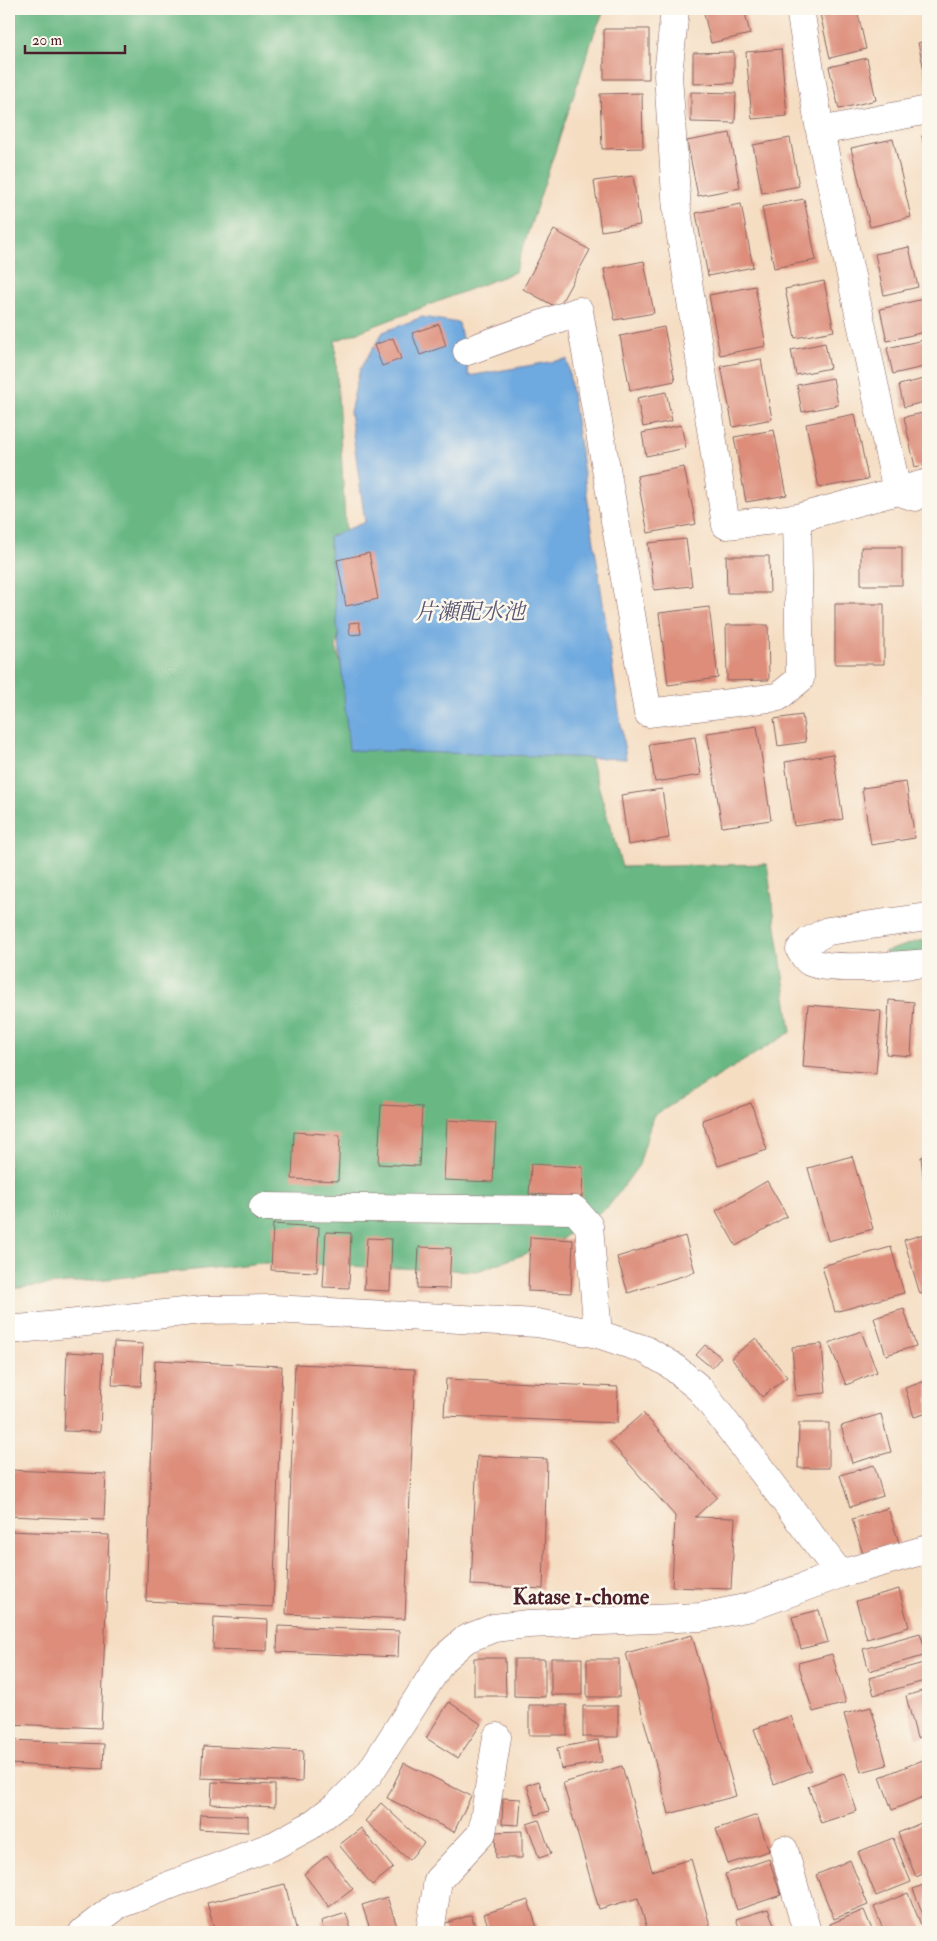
<svg xmlns="http://www.w3.org/2000/svg" width="937" height="1941" font-family="'IM FELL Double Pica','Noto Serif JP',serif">
<style>
.forest{fill:#69b884;stroke:#5a6c58}
.water{fill:#6ea9df;stroke:#5c6485}
.building{fill:#dd8d7a}
.lines{fill:none;stroke-linecap:round;stroke-linejoin:round}
.minor-casing{stroke:#866260;stroke-width:29}
.minor{stroke:#fff;stroke-width:28}
.labels{text-anchor:middle;dominant-baseline:central;stroke-width:5;stroke-linejoin:round;paint-order:stroke}
.water-label{font-size:22px;font-style:italic;fill:#585673;stroke:#fbf7ec}
.neighbourhood-label{font-size:22px;font-weight:bold;fill:#4a1f2b;stroke:#fbf7ec}
</style>
<rect width="100%" height="100%" fill="#fbf7ec"/>
<filter id="ink" filterUnits="userSpaceOnUse"><feTurbulence type="fractalNoise" baseFrequency=".02" numOctaves="2"/><feDisplacementMap in="SourceGraphic" scale="10" xChannelSelector="R" yChannelSelector="G"/><feConvolveMatrix kernelMatrix="1 2 1 2 8 2 1 2 1" color-interpolation-filters="sRGB"/></filter>
<filter id="wash" filterUnits="userSpaceOnUse"><feTurbulence type="fractalNoise" baseFrequency=".0096" numOctaves="4" result="noise"/><feDisplacementMap in="SourceGraphic" scale="20" xChannelSelector="R" yChannelSelector="G"/><feGaussianBlur stdDeviation="1.12" result="paint"/><feColorMatrix in="noise" values="0 0 0 0 0 0 0 0 0 0 0 0 0 0 0 0 0 1.4 0 .05"/><feComposite in="paint" operator="in"/></filter>
<g filter="url(#wash)">
<rect width="100%" height="100%" fill="#f5ddc2"/>
<path class="forest" d="M9,9H605L595,31L515,272L335,341L349,593L336,647L356,722L585,740L622,867L767,864L791,1032L653,1116L639,1165L609,1206L554,1244L477,1271L262,1263L9,1289Z
M928,938V958L899,962L884,952Z"/>
<path class="water" d="M422,317L459,323L469,376L567,359L626,759L349,750L329,537L365,522L350,412L360,369L383,332Z"/>
<g id="blocks">
<path class="building" d="M703,9H744L750,34L711,43Z
M819,9H857L866,49L830,58Z
M604,29H649V79H604Z
M928,40V83H927L918,43Z
M781,49L787,116L752,119L746,52Z
M734,52V83L693,84V53Z
M867,58L876,100L839,109L829,67Z
M691,92L736,93L735,123L691,122Z
M642,93L643,148L602,149L600,94Z
M730,133L740,188L698,196L687,141Z
M928,135V159H927L922,136Z
M790,138L799,186L762,193L753,145Z
M893,139L911,217L870,227L851,148Z
M633,176L640,225L601,231L594,181Z
M804,199L816,260L774,268L762,207Z
M741,204L753,267L708,276L696,213Z
M554,230L590,250L558,308L523,289Z
M909,247L918,287L884,295L875,254Z
M644,261L654,313L615,320L604,269Z
M824,281L834,331L795,338L785,289Z
M755,286L766,346L720,355L709,295Z
M928,298V331L887,341L880,309Z
M439,324L446,346L420,355L412,333Z
M664,327L675,381L630,390L620,336Z
M393,338L401,359L382,366L374,345Z
M928,339V366L893,374L887,348Z
M825,343L830,368L796,375L791,350Z
M761,359L772,419L733,427L721,366Z
M833,378L838,405L802,412L797,385Z
M928,378V401L904,407L899,385Z
M666,392L672,421L643,427L637,398Z
M928,412V464L915,467L904,417Z
M855,414L868,479L819,488L806,424Z
M681,425L686,448L646,456L642,433Z
M774,430L787,495L746,502L734,437Z
M684,467L696,524L648,533L637,476Z
M686,539L692,586L654,590L648,543Z
M861,547H902V585H861Z
M369,553L378,599L346,606L337,560Z
M726,556H769L770,593H727Z
M835,604H884V664H835Z
M709,607L718,678L668,685L659,613Z
M359,622L361,634L350,635L349,623Z
M726,625H768L769,680L727,681Z
M802,715L806,742L778,746L774,719Z
M757,726L771,820L722,827L707,733Z
M695,737L701,775L655,782L649,744Z
M833,754L843,819L794,826L785,762Z
M906,782L915,838L871,845L862,788Z
M662,789L669,838L628,845L621,795Z
M889,1000L914,1002L911,1056L886,1054Z
M808,1005L881,1011L876,1073L803,1067Z
M751,1103L767,1150L718,1166L702,1120Z
M381,1105L422,1107L419,1166L378,1164Z
M447,1120L496,1123L493,1182L444,1180Z
M294,1132L340,1135L338,1181L292,1179Z
M852,1156L873,1229L828,1241L808,1168Z
M928,1156V1210L927,1211L921,1157Z
M531,1164L583,1167L582,1197L529,1194Z
M767,1181L787,1216L736,1246L716,1211Z
M273,1224L319,1227L317,1272L271,1270Z
M326,1232L351,1233L349,1288L323,1287Z
M928,1233V1292L920,1294L904,1240Z
M685,1236L695,1272L628,1293L617,1257Z
M530,1237L573,1240L571,1293L528,1291Z
M367,1238L392,1239L390,1291L364,1290Z
M419,1247L451,1248L449,1289L417,1288Z
M891,1247L904,1293L835,1312L822,1266Z
M904,1309L916,1346L886,1355L874,1318Z
M861,1331L877,1372L846,1385L829,1343Z
M756,1338L787,1377L762,1397L731,1358Z
M114,1342L143,1344L141,1386L112,1385Z
M822,1344L826,1393L796,1396L792,1347Z
M705,1345L721,1357L712,1368L696,1355Z
M67,1352L103,1354L100,1432L64,1431Z
M155,1360L282,1366L273,1607L146,1601Z
M295,1364L415,1369L405,1619L286,1614Z
M446,1379L618,1387L617,1423L444,1416Z
M928,1380V1413L914,1417L905,1388Z
M643,1413L717,1497L695,1517L735,1518L731,1589L672,1587L675,1516L610,1442Z
M881,1414L891,1452L852,1463L841,1426Z
M799,1423H829V1468H798Z
M477,1456L547,1459L543,1589L471,1585Z
M874,1465L883,1496L850,1507L840,1475Z
M9,1470L106,1474L104,1520L9,1516Z
M888,1508L899,1543L863,1554L852,1519Z
M9,1531L109,1535L101,1728L9,1724Z
M899,1589L909,1627L867,1639L856,1601Z
M819,1610L828,1642L801,1649L792,1617Z
M214,1617L268,1620L267,1651L213,1649Z
M278,1626L399,1631L398,1657L277,1652Z
M920,1633L927,1655L869,1671L863,1649Z
M692,1635L736,1796L669,1814L626,1653Z
M832,1654L846,1703L813,1712L798,1663Z
M474,1658H505L506,1696H474Z
M551,1658H582V1695H551Z
M514,1659H545V1697L514,1696Z
M587,1659H619V1697H587Z
M927,1662L928,1680L874,1695L869,1678Z
M928,1689V1735L917,1738L906,1696Z
M449,1702L481,1724L458,1758L426,1738Z
M529,1705H567V1735H529Z
M583,1706H618V1737H583Z
M871,1707L887,1765L861,1772L844,1714Z
M791,1716L811,1770L774,1784L754,1729Z
M9,1740L104,1744L103,1769L9,1764Z
M598,1740L602,1762L561,1769L557,1748Z
M203,1746L303,1751L302,1782L201,1778Z
M928,1758V1795L892,1810L880,1777Z
M404,1763L471,1796L454,1832L387,1798Z
M622,1766L652,1871L691,1859L712,1932H648L638,1898L599,1909L563,1783Z
M844,1773L857,1811L821,1823L808,1786Z
M539,1781L549,1811L536,1815L527,1785Z
M212,1782L275,1785V1807L211,1804Z
M503,1798L521,1799L519,1825L502,1824Z
M381,1803L424,1843L409,1860L365,1821Z
M200,1814L248,1816V1832L199,1829Z
M757,1815L769,1851L728,1864L716,1829Z
M539,1820L551,1854L539,1858L527,1824Z
M928,1820V1872L916,1877L898,1833Z
M361,1828L393,1868L372,1885L339,1845Z
M522,1831V1858H496L495,1832Z
M893,1838L911,1882L876,1896L858,1852Z
M327,1855L353,1889L329,1907L304,1874Z
M769,1859L781,1895L737,1910L725,1874Z
M850,1860L868,1905L834,1919L816,1875Z
M928,1883V1927L913,1889Z
M285,1884L297,1932H215L207,1903Z
M908,1893L924,1932H884L874,1907Z
M387,1897L399,1932H371L362,1905Z
M528,1900L537,1928L524,1932H490L484,1914Z
M768,1909L777,1932H741L736,1919Z
M864,1910L873,1932H833L830,1924Z
M346,1913L352,1932H324L321,1921Z
M471,1915L477,1932H446L443,1924Z"/>
</g>
</g>
<g filter="url(#ink)">
<use href="#blocks" fill-opacity="0" stroke="#866260" stroke-width="1"/>
<g class="lines">
<defs>
<path id="minor" d="M675,9L668,75L677,211L726,525L797,518L928,483
M800,9L820,131L897,491L915,497
M820,131L928,110
M467,351L579,311L648,713L778,697L800,679L797,518
M928,917L828,931L809,941L800,950C803,954 806,960 810,962C832,972 902,965 928,963
M263,1207L575,1210L589,1226L598,1334
M9,1330L203,1310L273,1309L537,1323L598,1334L646,1350L671,1365L700,1389L840,1574
M784,1850L807,1932
M83,1932L118,1905L275,1845L310,1826L340,1803L369,1774L443,1659L466,1639L494,1628L528,1624L701,1617L750,1607L840,1574L928,1549
M430,1932L438,1880L482,1833L497,1737"/>
</defs>
<use href="#minor" class="minor-casing"/>
<use href="#minor" class="minor"/>
</g>
</g>
<g class="labels">
<g class="water-label">
<text x="470" y="612">片瀬配水池</text>
</g>
<g class="neighbourhood-label">
<text x="581" y="1597">Katase 1-chome</text>
</g>
</g>
<rect width="937" height="1941" fill="none" stroke="#fbf7ec" stroke-width="30"/>
<path d="M25 45v8h100v-8" fill="none" stroke="#4a1f2b" stroke-width="2.5"/>
<text x="32" y="45" font-size="15" fill="#4a1f2b" stroke="#fbf7ec" stroke-width="4" paint-order="stroke">20 m</text>
</svg>
